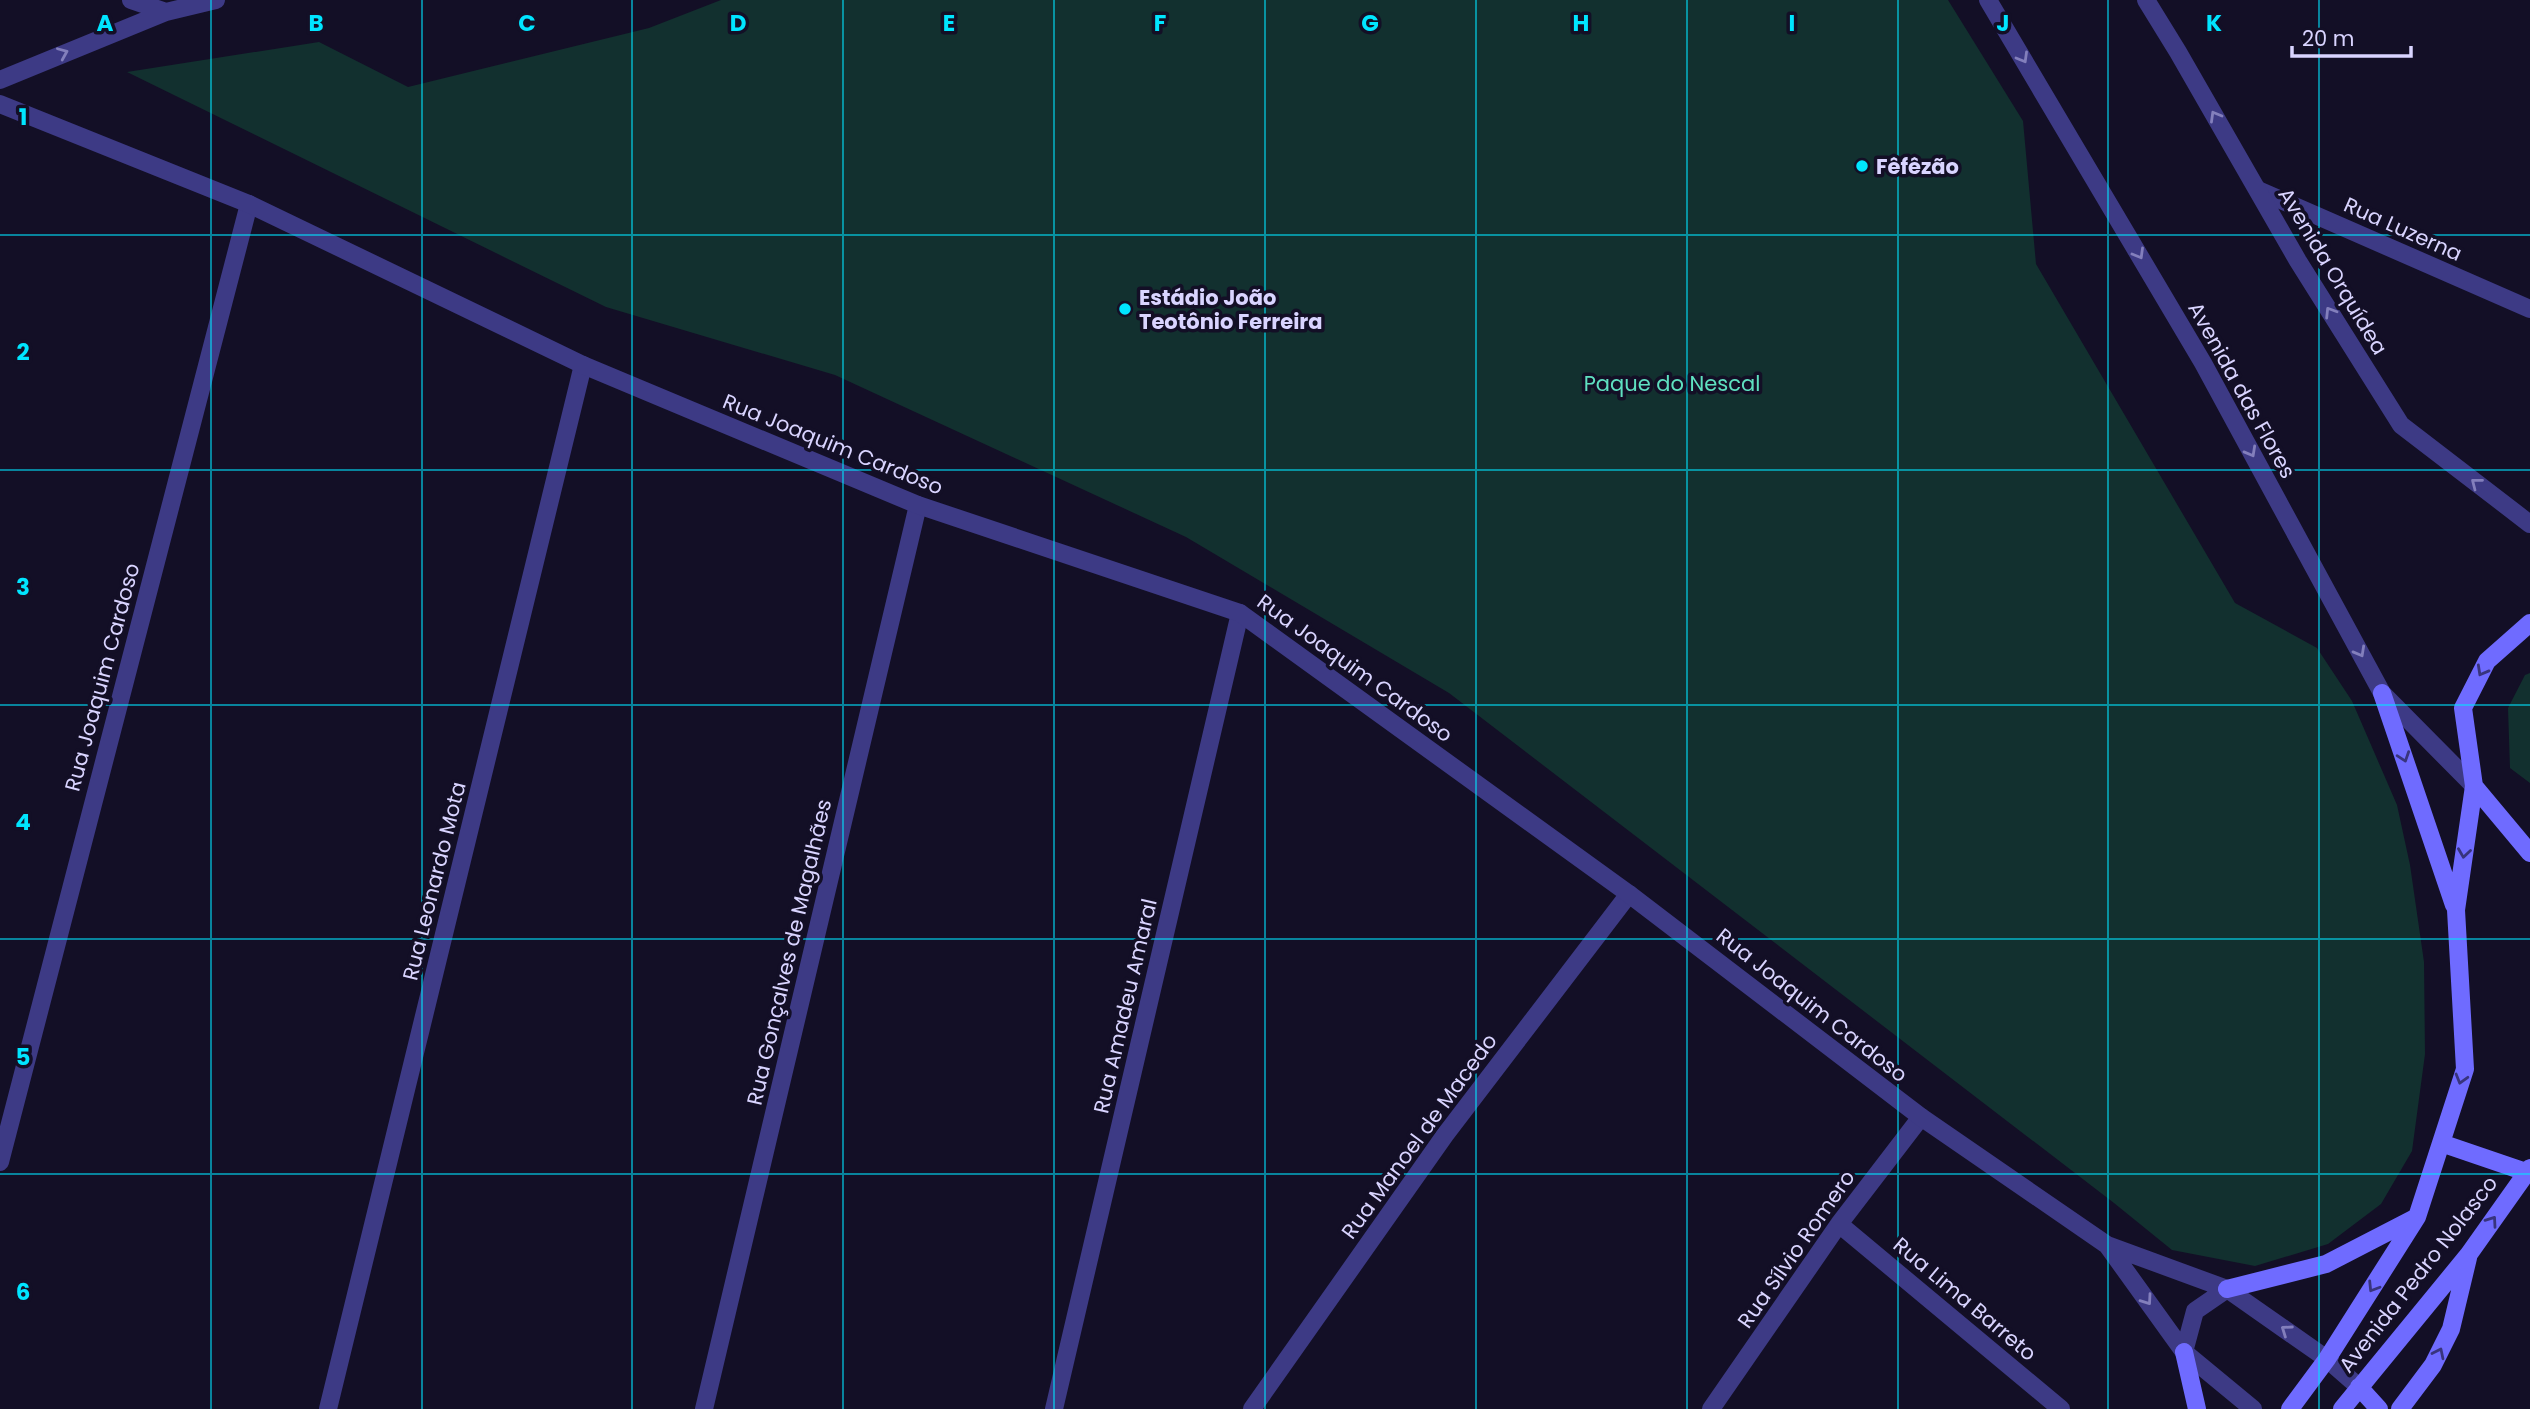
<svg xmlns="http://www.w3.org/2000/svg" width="2530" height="1409" font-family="Poppins,sans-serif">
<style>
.green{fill:#12302f}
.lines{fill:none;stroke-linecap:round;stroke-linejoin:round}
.minor{stroke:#3d3a85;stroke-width:18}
.tertiary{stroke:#3d3a85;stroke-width:18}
.secondary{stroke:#6f6bff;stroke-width:18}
.oneway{stroke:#837fbc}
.oneway2{stroke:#38347d}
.grid{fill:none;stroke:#00e5ff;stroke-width:2;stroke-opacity:0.55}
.poi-dot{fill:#00e5ff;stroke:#130f26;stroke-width:2.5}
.labels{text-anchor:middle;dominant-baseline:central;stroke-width:7;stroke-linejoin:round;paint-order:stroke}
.poi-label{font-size:21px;font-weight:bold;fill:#d9d4ff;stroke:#130f26;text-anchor:start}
.street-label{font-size:21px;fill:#d9d4ff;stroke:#130f26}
.park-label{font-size:21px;fill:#5fe0c0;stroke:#130f26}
.grid-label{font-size:23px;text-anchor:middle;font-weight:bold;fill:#00e5ff;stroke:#130f26;stroke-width:7;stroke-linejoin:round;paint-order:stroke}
</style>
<rect width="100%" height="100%" fill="#130f26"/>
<path class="green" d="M721,0H1948L2023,121L2036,264L2235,603L2317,648L2352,701L2397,805L2410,865L2424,962L2425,1054L2412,1151L2381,1204L2328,1244L2255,1266L2172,1250L2114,1203L1449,693L1186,537L835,375L606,307L127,72L319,42L408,87L649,28Z
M2530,673V783L2510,768L2508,708L2525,675Z"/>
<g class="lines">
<path class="minor" d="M2258,190L2530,309
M0,1162L249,204
M1839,1224L2061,1409
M328,1409L583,365
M704,1409L918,505
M1054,1409L1240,613
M1252,1409L1445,1135L1629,894
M1711,1409L1839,1224L1921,1117"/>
<path class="tertiary" d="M131,0L166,12
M1988,0L2203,363L2382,693L2474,786
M2146,0L2178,52L2298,261L2401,425L2530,524
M0,80L166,12L216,0
M0,104L249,204L583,365L918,505L1240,613L1629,894L1921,1117L2107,1245L2227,1289L2327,1359L2359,1387
M2107,1245L2184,1352L2253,1409
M2184,1352L2195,1311L2227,1289"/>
<path class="secondary" d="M2530,623L2487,661L2463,708L2474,786L2530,853
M2382,693L2454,905
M2441,1143L2526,1172
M2227,1289L2326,1264L2417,1217
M2184,1352L2197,1409
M2359,1387L2379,1409
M2290,1409L2327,1359L2417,1217L2465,1069L2456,910L2474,786
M2342,1409L2469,1254L2530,1168
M2400,1409L2433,1365L2451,1329L2468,1258"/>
</g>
<defs><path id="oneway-chevron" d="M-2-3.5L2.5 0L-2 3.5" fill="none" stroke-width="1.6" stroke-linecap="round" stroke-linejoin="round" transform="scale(1.75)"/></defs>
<g class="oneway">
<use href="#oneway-chevron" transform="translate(63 53) rotate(-23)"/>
<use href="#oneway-chevron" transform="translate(2023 58) rotate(60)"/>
<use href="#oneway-chevron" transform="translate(2215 116) rotate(-120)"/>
<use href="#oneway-chevron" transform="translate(2139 254) rotate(60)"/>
<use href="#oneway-chevron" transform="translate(2330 312) rotate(-122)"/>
<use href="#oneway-chevron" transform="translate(2251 452) rotate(61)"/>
<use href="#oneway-chevron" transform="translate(2476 483) rotate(-142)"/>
<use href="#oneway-chevron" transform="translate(2360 652) rotate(61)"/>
<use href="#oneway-chevron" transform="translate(2147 1300) rotate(55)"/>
<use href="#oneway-chevron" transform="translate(2286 1330) rotate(-145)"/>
</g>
<g class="oneway2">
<use href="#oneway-chevron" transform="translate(2482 671) rotate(119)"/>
<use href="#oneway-chevron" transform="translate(2404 757) rotate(71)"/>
<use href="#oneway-chevron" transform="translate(2464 853) rotate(98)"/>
<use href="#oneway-chevron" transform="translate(2461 1079) rotate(106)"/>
<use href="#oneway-chevron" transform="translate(2492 1221) rotate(-55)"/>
<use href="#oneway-chevron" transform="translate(2373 1287) rotate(122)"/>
<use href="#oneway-chevron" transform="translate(2439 1353) rotate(-64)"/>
</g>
<path class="grid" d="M211,0V1409M422,0V1409M632,0V1409M843,0V1409M1054,0V1409M1265,0V1409M1476,0V1409M1687,0V1409M1898,0V1409M2108,0V1409M2319,0V1409M0,235H2530M0,470H2530M0,705H2530M0,939H2530M0,1174H2530"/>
<g class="poi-dot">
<circle cx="1862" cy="166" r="7"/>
<circle cx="1125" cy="309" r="7"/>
</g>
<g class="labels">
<g class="poi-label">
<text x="1876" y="166">Fêfêzão</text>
<text x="1139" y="297">Estádio João<tspan x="1139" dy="24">Teotônio Ferreira</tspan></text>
</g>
<g class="street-label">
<text transform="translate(2403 229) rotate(24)">Rua Luzerna</text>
<text transform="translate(2333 271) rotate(59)">Avenida Orquídea</text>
<text transform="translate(2242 390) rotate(61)">Avenida das Flores</text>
<text transform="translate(833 444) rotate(22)">Rua Joaquim Cardoso</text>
<text transform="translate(1355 668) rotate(36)">Rua Joaquim Cardoso</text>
<text transform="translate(102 677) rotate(-75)">Rua Joaquim Cardoso</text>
<text transform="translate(434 881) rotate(-76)">Rua Leonardo Mota</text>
<text transform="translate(789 952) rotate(-77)">Rua Gonçalves de Magalhães</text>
<text transform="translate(1812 1005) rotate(38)">Rua Joaquim Cardoso</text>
<text transform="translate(1125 1006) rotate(-77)">Rua Amadeu Amaral</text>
<text transform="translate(1419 1136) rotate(-54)">Rua Manoel de Macedo</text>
<text transform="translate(1796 1249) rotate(-55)">Rua Sílvio Romero</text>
<text transform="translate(2418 1274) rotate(-52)">Avenida Pedro Nolasco</text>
<text transform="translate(1965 1299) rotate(40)">Rua Lima Barreto</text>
</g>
<g class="park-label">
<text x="1672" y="383">Paque do Nescal</text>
</g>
</g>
<g class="grid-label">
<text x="105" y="31">A</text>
<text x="316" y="31">B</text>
<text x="527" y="31">C</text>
<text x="738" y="31">D</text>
<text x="949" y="31">E</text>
<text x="1160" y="31">F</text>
<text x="1370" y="31">G</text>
<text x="1581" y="31">H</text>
<text x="1792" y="31">I</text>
<text x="2003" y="31">J</text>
<text x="2214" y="31">K</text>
<text x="23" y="125">1</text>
<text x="23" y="360">2</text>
<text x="23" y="595">3</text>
<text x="23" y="830">4</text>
<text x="23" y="1065">5</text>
<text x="23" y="1300">6</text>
</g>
<path d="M2292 46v10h119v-10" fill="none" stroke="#d9d4ff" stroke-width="3.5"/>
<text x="2302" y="46" font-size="21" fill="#d9d4ff" stroke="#130f26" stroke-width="5" paint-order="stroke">20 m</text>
</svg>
